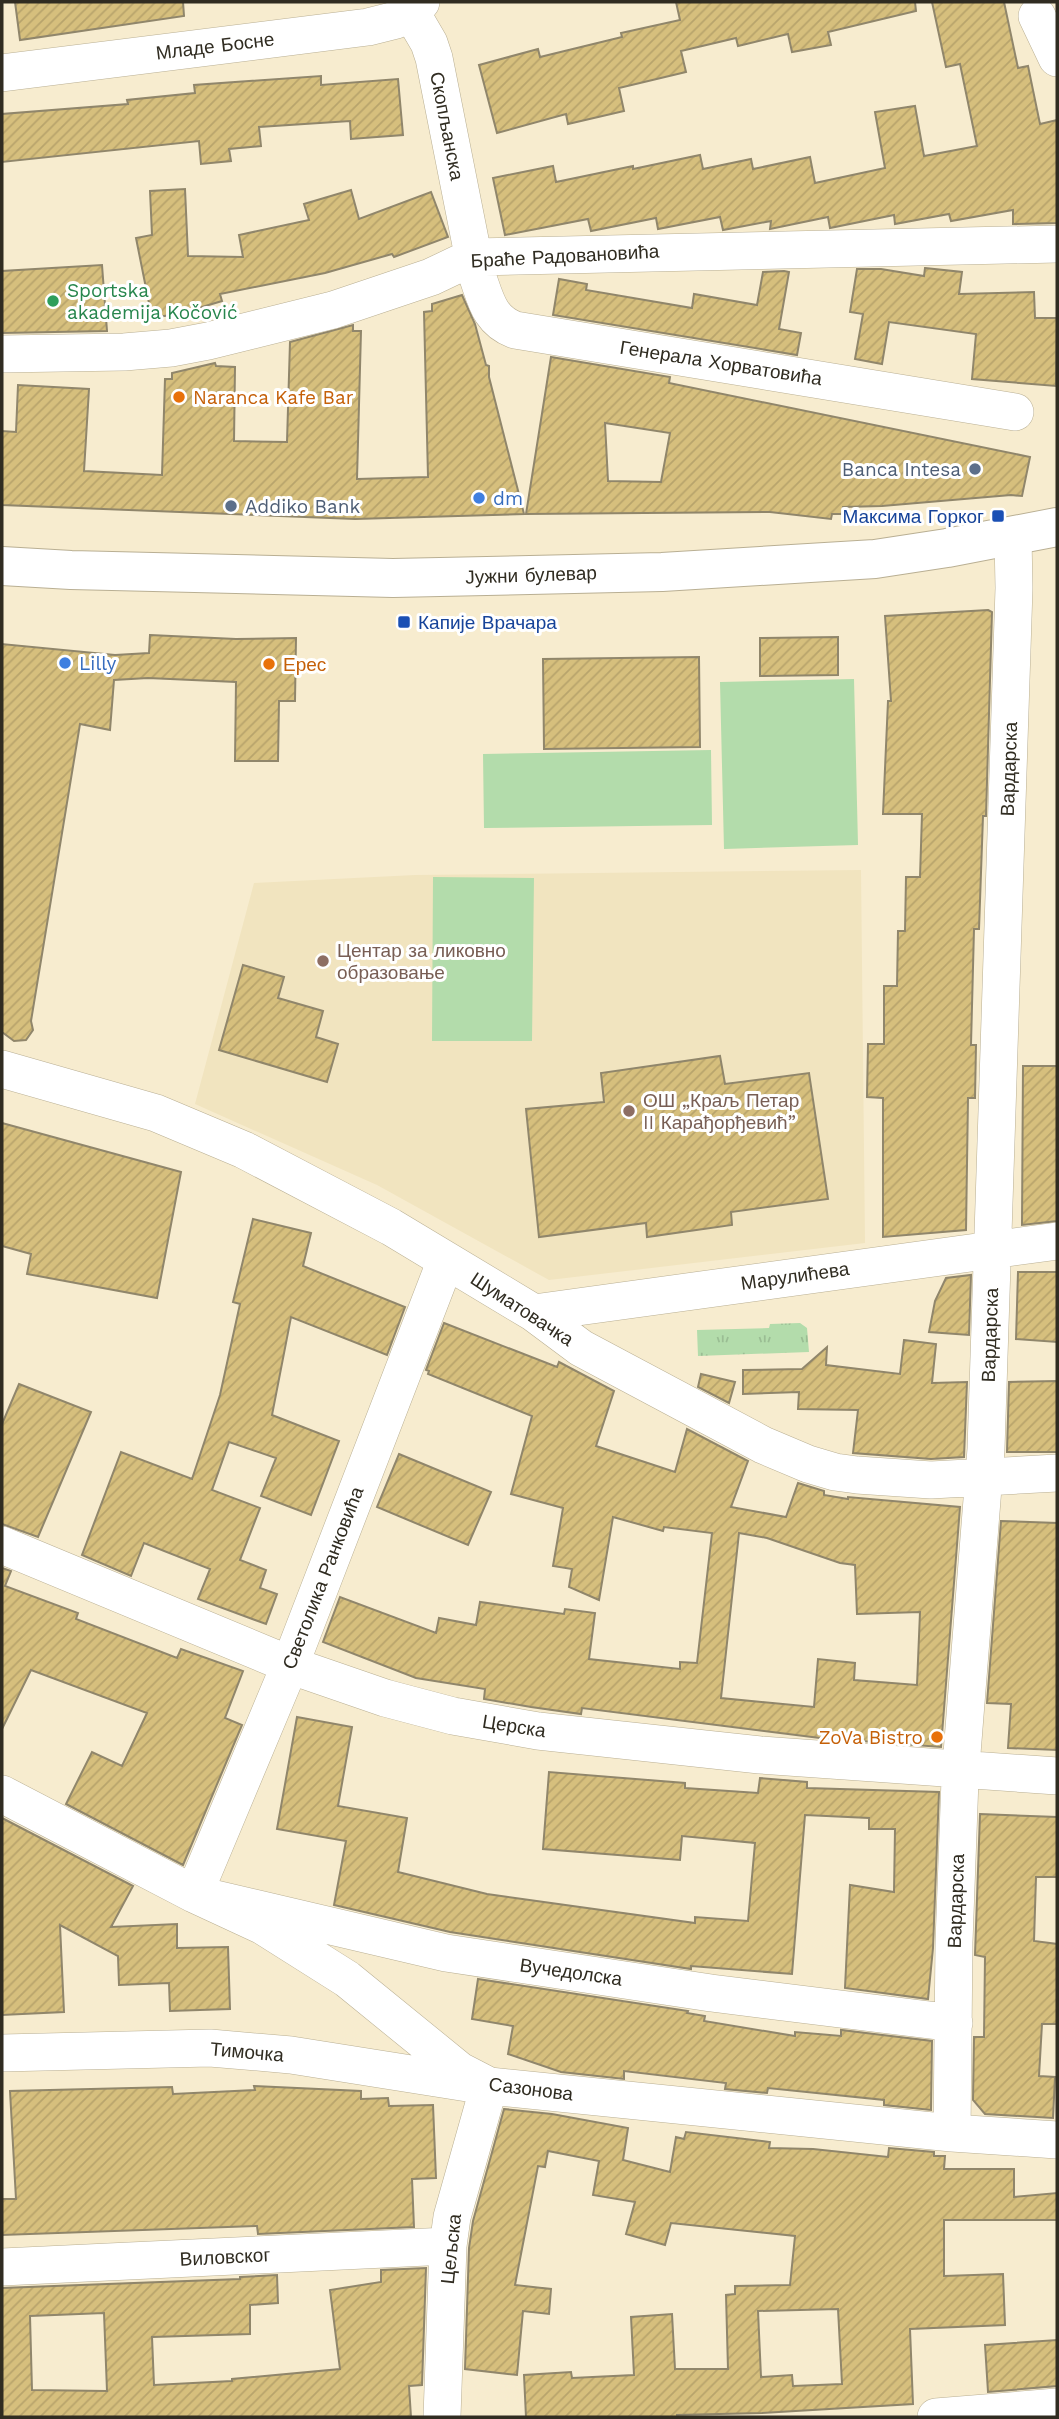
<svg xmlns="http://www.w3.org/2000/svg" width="1059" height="2419" font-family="'Work Sans',sans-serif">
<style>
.built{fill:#f1e4bf}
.grass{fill:url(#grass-tufts)}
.pitch{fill:#b3dcab}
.building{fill:url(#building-hatch);stroke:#90866b;stroke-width:2;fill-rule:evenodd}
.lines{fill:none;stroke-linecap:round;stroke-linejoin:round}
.minor-casing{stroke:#b9af93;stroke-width:38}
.major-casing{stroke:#b9af93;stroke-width:40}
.minor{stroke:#fff;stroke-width:37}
.major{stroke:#fff;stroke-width:38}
.leisure-dot{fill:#2e9e5b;stroke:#fff;stroke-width:2.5}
.food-dot{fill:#e8710a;stroke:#fff;stroke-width:2.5}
.service-dot{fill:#5c6f8a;stroke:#fff;stroke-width:2.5}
.shop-dot{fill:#3f7fe0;stroke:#fff;stroke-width:2.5}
.transit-dot{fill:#1a4fb4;stroke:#fff;stroke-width:2.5}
.education-dot{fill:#8d6e63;stroke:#fff;stroke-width:2.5}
.labels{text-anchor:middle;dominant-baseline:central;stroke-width:6;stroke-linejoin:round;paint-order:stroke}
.street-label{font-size:19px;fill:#302c21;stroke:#fff}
.leisure-label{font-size:19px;fill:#27864d;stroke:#fff;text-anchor:start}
.food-label{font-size:19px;fill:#c56008;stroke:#fff;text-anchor:start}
.service-label{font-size:19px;fill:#4e5e75;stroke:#fff;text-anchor:end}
.shop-label{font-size:19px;fill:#366cbe;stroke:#fff;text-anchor:start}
.transit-label{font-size:19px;fill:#164399;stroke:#fff;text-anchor:end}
.education-label{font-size:19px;fill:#785e54;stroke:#fff;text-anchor:start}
</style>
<defs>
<pattern id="grass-tufts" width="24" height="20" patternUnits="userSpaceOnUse" patternTransform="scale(1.75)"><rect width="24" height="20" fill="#b3dcab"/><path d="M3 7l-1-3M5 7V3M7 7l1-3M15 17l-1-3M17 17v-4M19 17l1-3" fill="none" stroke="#9abd93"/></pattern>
<pattern id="building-hatch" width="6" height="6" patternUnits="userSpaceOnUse" patternTransform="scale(1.75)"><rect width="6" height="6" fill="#d6bf7d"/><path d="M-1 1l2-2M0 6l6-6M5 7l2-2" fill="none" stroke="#b8a46c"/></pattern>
</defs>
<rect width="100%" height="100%" fill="#f7eccf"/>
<path class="built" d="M861,870L865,1243L549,1280L377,1185L195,1104L254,883L415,875Z"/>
<path class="grass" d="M800,1323L807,1328L809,1352L698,1356L697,1330L769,1328L770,1324Z"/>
<path class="pitch" d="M854,679L858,845L724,849L720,682Z
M711,750L712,825L484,828L483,754Z
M433,877L534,878L532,1041H432Z"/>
<path class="building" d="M15,2H183L184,16L20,40Z
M676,2H915L916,11L828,32L831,45L792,52L788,34L738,46L736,38L681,51L686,72L619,88L624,111L568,124L566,114L497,133L479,65L538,49L540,57L622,37L621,33L680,20Z
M932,2H1004L1018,68L1028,66L1040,124L1057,120V223L1013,224V210L951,221L949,214L895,224L894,215L830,228L828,217L770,229L771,221L723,230L720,217L658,229L656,218L591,231L588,219L505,235L493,178L553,166L556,182L633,166V169L700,155L703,169L751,159L753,169L810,157L815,183L885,168L875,112L915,106L924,156L977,146L960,64L946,67Z
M321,76V85L398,79L403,135L351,139L350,121L259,127L261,146L229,149L231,161L201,164L199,141L2,162V114L128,104L127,100L195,93L194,85Z
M185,189L188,256L243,257L239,235L309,220L304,204L351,190L359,219L431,192L448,237L394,257L392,254L325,273L220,294L222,301L182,313L152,318L136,238L152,235L150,191Z
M102,265L107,331L2,333V271Z
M925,268L962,272L959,294L1034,292L1035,318H1057L1056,386L972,379L976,334L889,322L882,364L855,359L863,314L850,312L857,269H881L924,276Z
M784,271L789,272L779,329L801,333L797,355L553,315L559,279L587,284L586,290L692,308L694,294L757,305L763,272Z
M462,295L475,324L486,365L489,366V377L524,514L355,519L2,505V431L16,432L18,385L89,389L84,471L162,475L165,379H172V373L215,363L216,366L235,367L234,441L287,442L290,342L353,325V331H361L357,479L428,477L424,312L432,311V304Z
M551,357L670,377L669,383L1030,457L1022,496L1011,495L882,506L843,507L842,514H832L831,519L770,512L526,514ZM605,423L670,433L661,482L608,481Z
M988,610L992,612L986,816H983L979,929H974L971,1045H976L975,1098H968L966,1230L883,1237V1098L867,1097L868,1044H884V986H897L898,931H905L906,877H920L922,814H883L888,701H891L885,616Z
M150,635L236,639L296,638L295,701H279L278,761H235L236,682L148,678L114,680L110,730L80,724L31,1021L33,1030L26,1040L14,1041L2,1032V644L115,655L149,653Z
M838,637V675L760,676V638Z
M699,657L700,747L544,749L543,659Z
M243,965L284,977L278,998L323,1011L316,1037L338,1044L327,1082L219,1050Z
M720,1056L725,1084L809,1073L828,1199L731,1212L732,1225L647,1237L646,1223L539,1237L526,1109L604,1102L601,1073Z
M1023,1066H1057V1221L1022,1225Z
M2,1123L181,1172L157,1298L27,1274L31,1254L2,1246Z
M253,1219L311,1233L303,1266L405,1307L387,1355L291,1317L272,1415L339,1441L311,1515L261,1496L276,1458L229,1442L212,1490L260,1508L240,1560L266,1570L260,1588L277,1594L266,1624L198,1599L210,1569L144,1543L131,1576L82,1555L121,1452L192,1479L220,1395L240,1304L233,1302Z
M1018,1272H1057V1342L1016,1339Z
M971,1275L969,1335L929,1332L935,1301L946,1278Z
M444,1323L557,1367L559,1362L614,1391L596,1446L675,1472L687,1429L748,1461L731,1507L786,1517L798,1483L824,1491V1495L848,1499V1497L960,1507L941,1747L820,1738L582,1708L581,1714L531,1707L484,1699L485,1689L416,1678L323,1642L340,1597L436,1633L439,1618L476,1625L480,1602L564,1614L565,1609L595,1613L589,1659L680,1669V1662L697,1663L712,1533L664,1527L663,1531L613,1517L599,1600L569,1587L572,1569L553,1566L563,1508L511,1494L532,1416L428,1374L429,1371L426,1370ZM739,1533L767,1538L840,1563L855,1565L857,1614L920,1612L917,1685L854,1680L855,1663L818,1659L814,1707L721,1698Z
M904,1340L936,1344L932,1383L967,1382L964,1457L931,1459L853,1453L858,1410L798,1409L799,1392L743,1394V1370L802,1369L827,1347L826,1365L900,1374Z
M701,1374L735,1382L729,1403L698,1387Z
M1057,1381V1452H1007L1009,1382Z
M19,1384L91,1412L38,1537L2,1524V1424Z
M399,1454L491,1492L468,1545L377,1507Z
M1001,1521L1057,1523V1750L1008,1748L1011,1704L987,1703Z
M2,1568L11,1571L5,1586L78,1613L76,1619L177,1658L181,1649L243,1671L225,1718L242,1725L183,1865L66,1804L92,1752L122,1766L147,1713L31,1670L2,1729Z
M297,1717L352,1727L338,1806L407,1818L398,1872L487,1894L695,1923V1917L748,1921L755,1843L682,1836L680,1860L543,1849L549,1772L685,1783V1788L758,1793L760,1778L807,1782V1788L939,1792L933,1948L928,1999L845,1988L850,1885L894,1892L895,1829H869V1818L805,1815L792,1974L691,1966V1969L450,1932L334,1905L346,1841L277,1829Z
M980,1814L1057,1817V1877H1036L1034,1941L1057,1944V2024H1042L1039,2076L1055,2077L1053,2118L985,2114L973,2100L974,2037H984L985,1957L975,1955Z
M2,1818L133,1886L111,1927L177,1924V1948L228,1947L230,2009L170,2011L169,1983L119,1985L118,1956L60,1925L64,2012L2,2015Z
M478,1979L688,2011L687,2013L705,2016L704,2021L795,2036V2032L841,2036V2030L932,2041L931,2110L884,2105V2100L768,2088L767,2093L725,2089L726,2083L624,2071V2079L561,2072L508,2054L513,2026L472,2019Z
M254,2086L361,2091V2099L388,2098L389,2106L433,2105L436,2178L412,2179L414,2227L258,2234L257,2226L2,2235V2199H16L10,2091L172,2087L173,2094L255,2090Z
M504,2109L552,2114L628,2128L623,2160L670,2172L676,2137L684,2139L686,2132L770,2142L769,2148L813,2149L888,2157L889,2148L934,2152V2156H945L944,2169H1014V2197L1057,2193V2220H944V2276L1003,2274L1005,2325L910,2329L913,2404L762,2413L677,2415V2417H526L524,2375L571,2372L572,2378L634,2375L631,2317L672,2314L675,2369H728L726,2295L735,2294V2286L790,2285L795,2236L671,2223L665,2245L626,2234L635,2202L593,2195L599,2161L548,2151L545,2167L538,2166L515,2285L551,2289L549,2314L523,2311L517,2375L465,2369L469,2248L473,2221ZM838,2309L842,2384L793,2386L792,2375L761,2377L758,2311Z
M426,2268L422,2385L409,2386L411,2417H2V2288L240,2279V2277L277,2275L278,2303L250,2305V2334L152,2337L154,2385L232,2381V2379L340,2369L330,2290L381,2282V2270ZM104,2313L107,2391L32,2390L30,2316Z
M1057,2340V2386L988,2392L985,2345Z"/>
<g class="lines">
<defs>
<path id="minor" d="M405,2L429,43L434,58L477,275C486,300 489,320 515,330L1015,412
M1037,16L1057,58
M2,73L368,27L396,20L421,2
M2,354L124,352L171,348L208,341L333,310L431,277L473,257L1057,244
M2,1069L156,1113L244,1150L391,1227L534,1313L581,1348L763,1445L808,1464L835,1472L857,1475L931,1480L1057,1473
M446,1260L290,1665L194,1894L446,1953L711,1993L954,2023
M534,1313L1057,1241
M2,1545L298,1668L385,1698L453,1716L538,1731L760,1755L1057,1776
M2,1794L194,1894L263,1926L347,1979L460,2071L489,2086L952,2133L1057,2140
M2,2053L210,2048L291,2055L474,2084
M952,2133L954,1942L960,1779L986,1449L1014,588L1013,537
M2,2267L448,2246
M442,2417L448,2246L452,2217L489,2086
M936,2417L1057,2407"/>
<path id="major" d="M2,566L71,570L393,578L662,572L875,559L947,548L1057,527"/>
</defs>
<use href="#minor" class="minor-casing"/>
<use href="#major" class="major-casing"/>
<use href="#minor" class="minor"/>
<use href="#major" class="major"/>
</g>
<circle class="leisure-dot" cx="53" cy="301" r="7"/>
<g class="food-dot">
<circle cx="179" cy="397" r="7"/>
<circle cx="269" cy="664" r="7"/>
<circle cx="937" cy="1737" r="7"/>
</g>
<g class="service-dot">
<circle cx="975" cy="469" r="7"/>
<circle cx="231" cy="506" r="7"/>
</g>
<g class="shop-dot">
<circle cx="479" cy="498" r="7"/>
<circle cx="65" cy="663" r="7"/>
</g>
<g class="transit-dot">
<rect x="991" y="509" width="14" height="14" rx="3.5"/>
<rect x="397" y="615" width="14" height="14" rx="3.5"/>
</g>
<g class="education-dot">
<circle cx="323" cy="961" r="7"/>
<circle cx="629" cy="1111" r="7"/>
</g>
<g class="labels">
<g class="street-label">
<text transform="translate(215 46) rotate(-7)">Младе Босне</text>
<text transform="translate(447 126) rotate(79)">Скопљанска</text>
<text transform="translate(565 256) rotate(-3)">Браће Радовановића</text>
<text transform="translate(721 363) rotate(9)">Генерала Хорватовића</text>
<text transform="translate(531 575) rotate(-2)">Јужни булевар</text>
<text transform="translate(1009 769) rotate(-88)">Вардарска</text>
<text transform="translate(795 1276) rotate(-8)">Марулићева</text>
<text transform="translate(522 1309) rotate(33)">Шуматовачка</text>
<text transform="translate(990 1335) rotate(-88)">Вардарска</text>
<text transform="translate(323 1578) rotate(-69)">Светолика Ранковића</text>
<text transform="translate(514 1726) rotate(9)">Церска</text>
<text transform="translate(956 1901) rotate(-88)">Вардарска</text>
<text transform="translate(571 1972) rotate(8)">Вучедолска</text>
<text transform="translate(247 2052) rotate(5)">Тимочка</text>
<text transform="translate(531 2089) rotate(7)">Сазонова</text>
<text transform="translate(451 2249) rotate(-84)">Цељска</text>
<text transform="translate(225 2257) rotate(-3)">Виловског</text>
</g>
<g class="leisure-label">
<text x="67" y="290">Sportska<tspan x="67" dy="22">akademija Kočović</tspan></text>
</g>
<g class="food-label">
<text x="193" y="397">Naranca Kafe Bar</text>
<text x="283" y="664">Ерес</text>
<text x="923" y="1737" text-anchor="end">ZoVa Bistro</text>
</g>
<g class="service-label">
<text x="961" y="469">Banca Intesa</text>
<text x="245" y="506" text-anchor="start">Addiko Bank</text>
</g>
<g class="shop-label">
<text x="493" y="498">dm</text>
<text x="79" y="663">Lilly</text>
</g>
<g class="transit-label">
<text x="984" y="516">Максима Горког</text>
<text x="418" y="622" text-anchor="start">Капије Врачара</text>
</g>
<g class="education-label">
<text x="337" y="950">Центар за ликовно<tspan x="337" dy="22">образовање</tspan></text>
<text x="643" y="1100">ОШ „Краљ Петар<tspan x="643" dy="22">II Карађорђевић”</tspan></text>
</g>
</g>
<rect width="1059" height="2419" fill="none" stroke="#302c21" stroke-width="7"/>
</svg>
